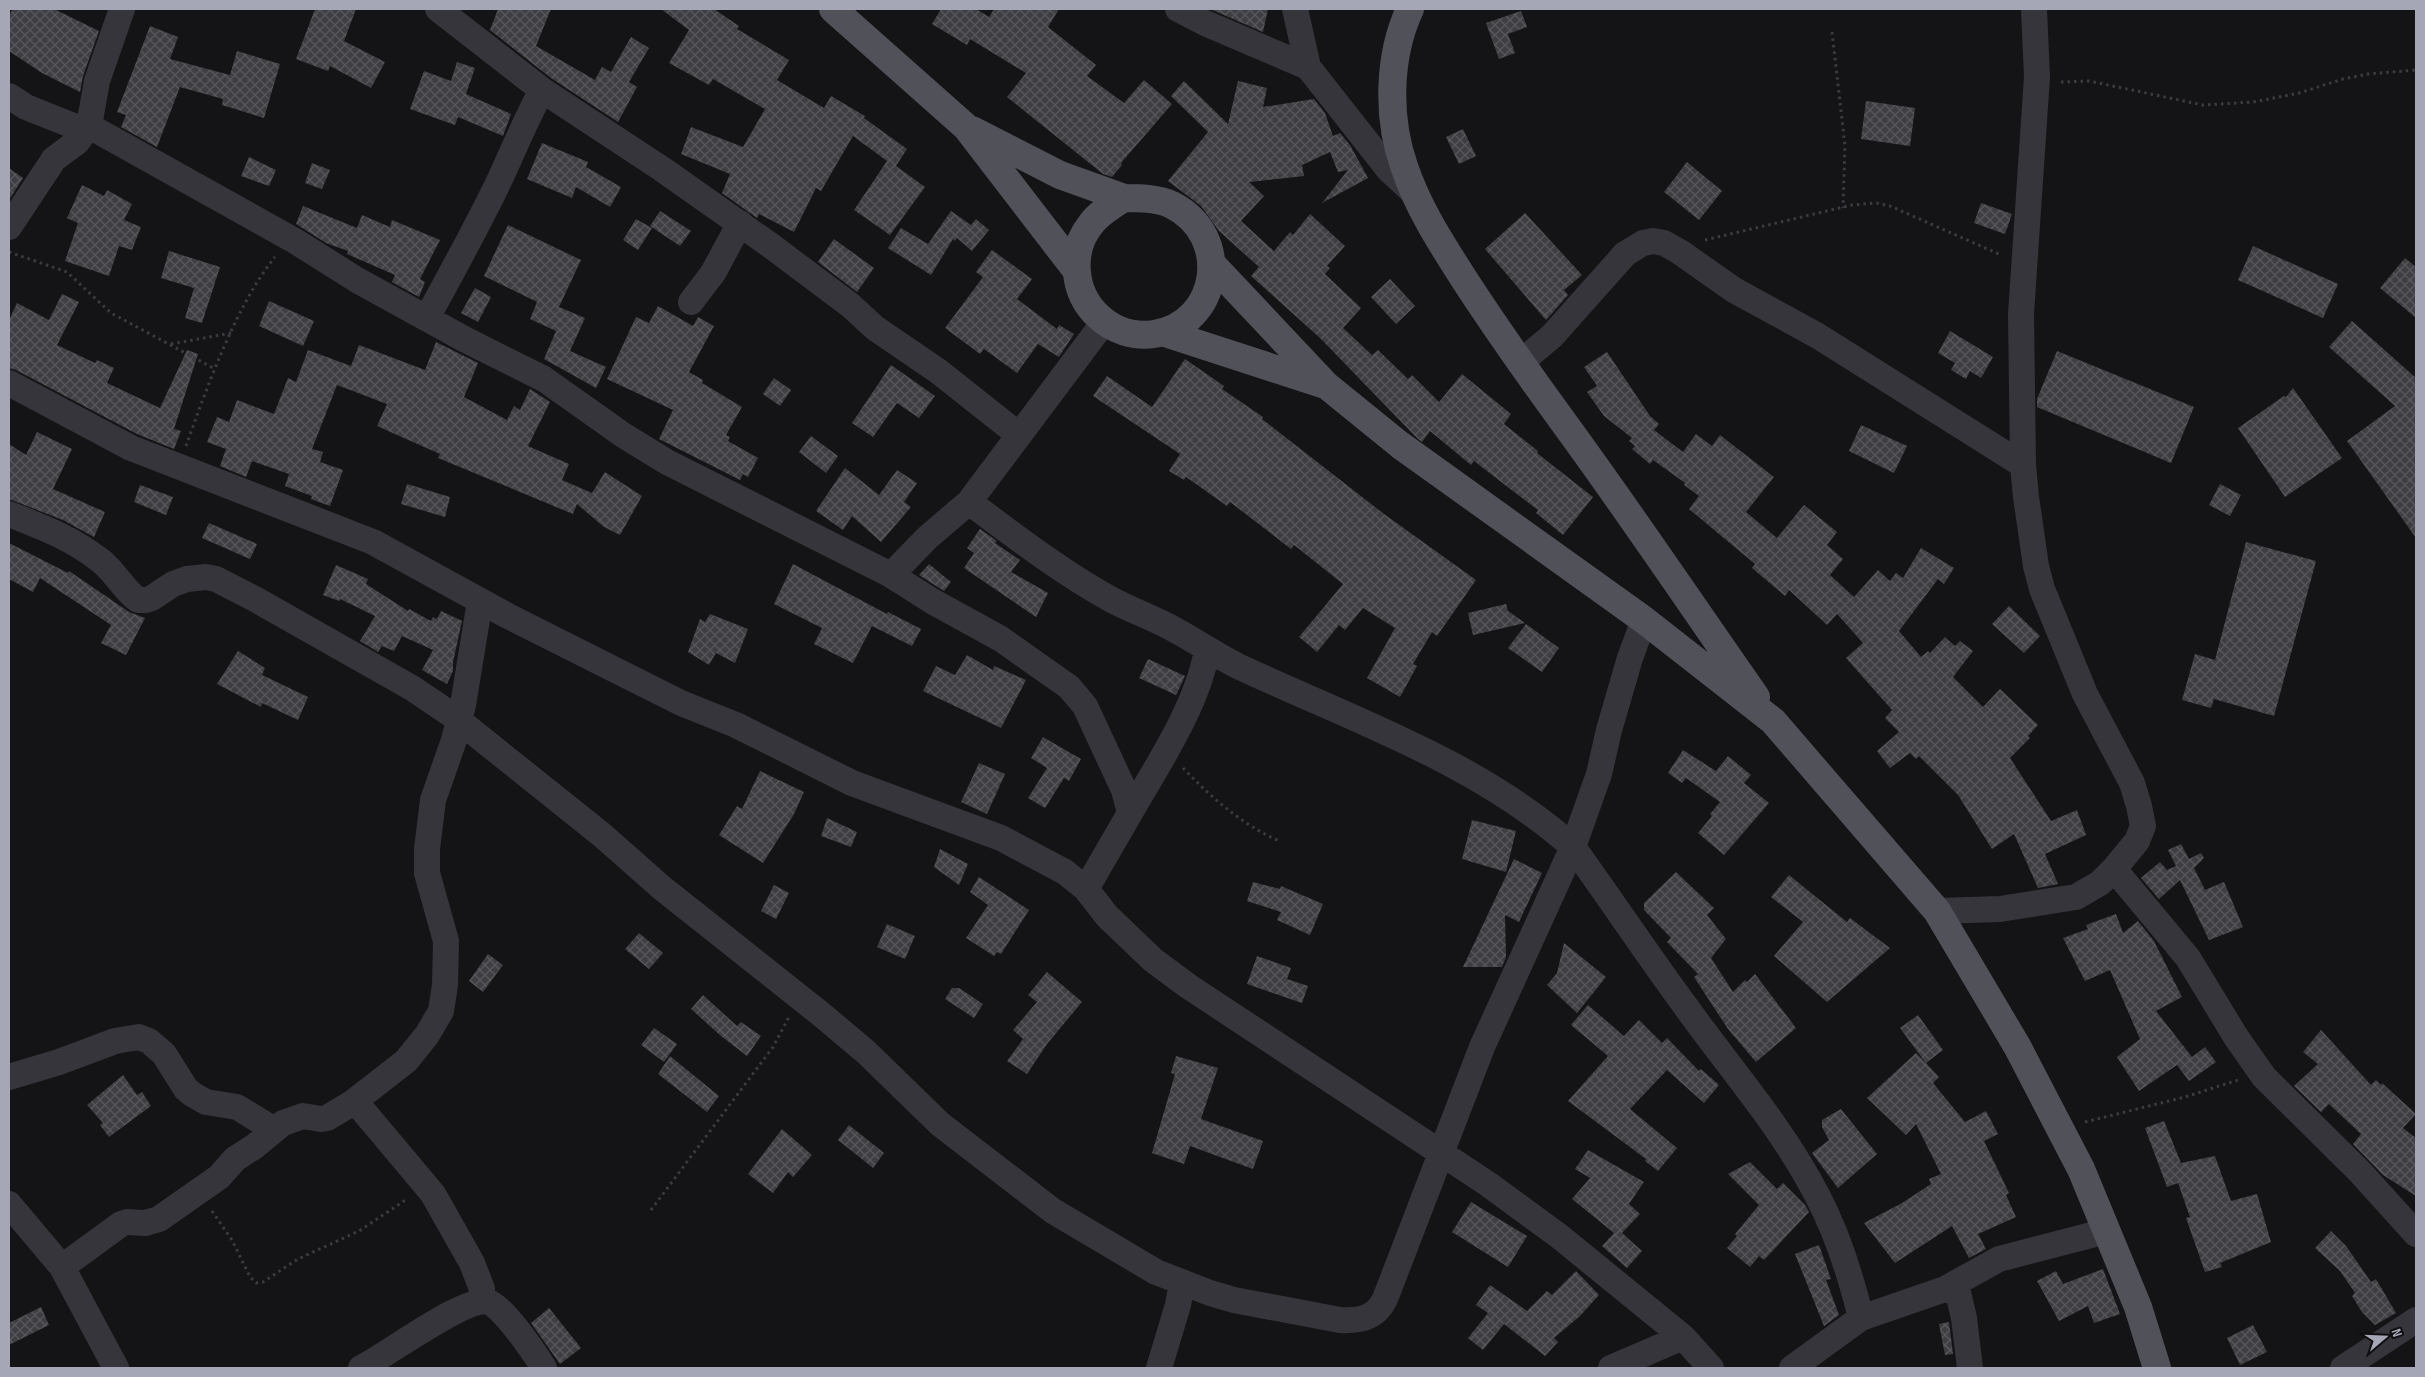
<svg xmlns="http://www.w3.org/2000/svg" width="2425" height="1377" font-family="'Sofia Sans Condensed',sans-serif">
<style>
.building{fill:url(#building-cross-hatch)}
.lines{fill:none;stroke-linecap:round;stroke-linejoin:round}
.path{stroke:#3b3b42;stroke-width:3;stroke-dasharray:2.5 4;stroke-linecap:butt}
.minor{stroke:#35353b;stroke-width:26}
.major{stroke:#51515a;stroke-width:28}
</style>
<defs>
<pattern id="building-cross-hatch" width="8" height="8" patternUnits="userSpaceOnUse" patternTransform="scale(1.25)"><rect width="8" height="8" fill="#3e3e43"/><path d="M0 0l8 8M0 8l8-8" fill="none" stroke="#57575c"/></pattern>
</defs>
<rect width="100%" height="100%" fill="#141416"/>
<path class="building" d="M13,9H54L99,31L83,76L80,92L42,73L9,51V15Z
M315,9H356L344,41L385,62L371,88L330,66L328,71L296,59Z
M498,9H551L536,46L595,80L602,67L611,72L631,37L649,48L629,82L637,87L618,122L551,78L490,30Z
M661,9H714L739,26L737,29L789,60L777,80L824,108L831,96L865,116L864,118L907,149L896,166L925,187L890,235L854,210L887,161L853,136L821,191L816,188L794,232L759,214L757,218L722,193L730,174L681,154L691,127L743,147L765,109L713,79L709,85L669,63L689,30Z
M941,9H976L989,17L994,9H1059L1048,27L1096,65L1087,76L1124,103L1144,80L1172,104L1121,163L1122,165L1112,177L1103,174L1007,97L1026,73L970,39L967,45L932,24Z
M1210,9H1268L1263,32Z
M1521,11L1527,27L1508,34L1515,53L1499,59L1486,23Z
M150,26L178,37L170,59L230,75L237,51L280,64L264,118L222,105L223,99L180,87L157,147L121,127L126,115L117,112Z
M457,62L475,68L466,94L511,114L503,136L458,117L455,125L410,109L424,71L451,81Z
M1184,81L1228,124L1238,81L1267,88L1263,107L1314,99L1325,113L1333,136L1340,133L1350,145L1368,178L1322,203L1348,170L1338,172L1330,152L1302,165L1304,176L1249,182L1264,196L1241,221L1274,251L1290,232L1293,235L1310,214L1345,246L1327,266L1330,268L1325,274L1361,308L1343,328L1372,355L1378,350L1408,379L1412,375L1439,402L1462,374L1511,414L1504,424L1538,451L1537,453L1593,497L1563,535L1536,513L1538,510L1509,488L1474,461L1471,465L1430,431L1422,442L1417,438L1320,338L1251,276L1259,267L1219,231L1201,206L1168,181L1208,132L1171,96Z
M1866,101L1915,108L1910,146L1861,139Z
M1463,129L1476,156L1459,164L1446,137Z
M542,143L588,162L586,167L621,187L610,207L576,187L572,198L527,179Z
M249,157L276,170L269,186L241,176Z
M1687,162L1722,191L1699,220L1664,192Z
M312,163L330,170L322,189L305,183Z
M9,168L23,178L9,200Z
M82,185L104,196L107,190L132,204L124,220L141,227L132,250L119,246L109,276L65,261L78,223L67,218Z
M1981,203L2012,214L2005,234L1974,223Z
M303,206L357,228L362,215L390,227L392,220L440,240L420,279L425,282L419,297L392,282L395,275L347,254L348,251L326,243L296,224Z
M660,211L691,231L680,246L650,226Z
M951,211L971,225L976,219L989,230L972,251L957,238L955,241L953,239L931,275L888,248L901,228L928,244Z
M1525,213L1582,275L1564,290L1568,295L1546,320L1485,249Z
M636,219L652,228L638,250L623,240Z
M508,225L581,260L559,307L585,318L570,351L606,367L596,388L544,359L556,331L530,319L537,302L484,276Z
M834,239L874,268L857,292L818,262Z
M2253,246L2338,284L2323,318L2238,280Z
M992,250L1032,279L1017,299L1057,329L1059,325L1074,334L1059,357L1038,344L1017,373L984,349L980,354L945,328L983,277L976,272Z
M169,251L220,267L202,323L185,318L194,288L161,278Z
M2405,258L2416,267V318L2380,288Z
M1390,279L1415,306L1396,324L1371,297Z
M475,288L491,297L478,322L461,313Z
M62,294L79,302L57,345L95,363L97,360L114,368L107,383L160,408L187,350L198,354L174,429L181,431L174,449L137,434L16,370L9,368V320L17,303L49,320Z
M269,301L314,321L303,346L259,326Z
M658,306L693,326L698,317L714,326L689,372L703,380L702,383L742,407L726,435L730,437L728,441L758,458L748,477L743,474L740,480L659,439L673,410L607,379L636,317L649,323Z
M2352,321L2416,378V538L2347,441L2395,406L2329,347Z
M1950,331L1993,357L1981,378L1970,371L1966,379L1951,370L1955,363L1938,353Z
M436,342L478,363L464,397L507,420L514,406L520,410L530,389L550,402L528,446L569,464L562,480L592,493L605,472L642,496L620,535L604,527L577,504L573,514L438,458L440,454L377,426L387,404L337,385L312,449L323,452L320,462L343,470L330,506L311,499L312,496L285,486L289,474L252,461L246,477L220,466L226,449L207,442L217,417L229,422L237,400L274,414L288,378L296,382L308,350L351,366L359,345L425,370Z
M2057,351L2194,407L2171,463L2037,407V399Z
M1607,352L1650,416L1659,424L1654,430L1683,452L1696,434L1712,446L1720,435L1774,477L1746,512L1777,538L1804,505L1837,532L1827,545L1843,559L1830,575L1854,597L1878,570L1890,581L1896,573L1903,578L1921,548L1954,568L1944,584L1938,579L1899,631L1921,657L1928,651L1930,653L1945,637L1955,646L1960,641L1973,651L1953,677L1983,707L2000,689L2038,725L2028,736L2030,738L2010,758L2051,821L2077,810L2086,835L2045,854L2058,884L2038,888L2014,834L1992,849L1958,795L1919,756L1916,759L1910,753L1890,768L1877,751L1899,732L1885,718L1892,710L1846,658L1863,643L1837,614L1827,625L1789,590L1785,596L1752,568L1755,564L1689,509L1699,496L1684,485L1685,483L1653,460L1650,464L1632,449L1635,446L1629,441L1632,438L1604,416L1587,392L1597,386L1584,367Z
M1185,359L1224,386L1222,389L1263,417L1262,419L1384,514L1476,580L1437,636L1432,632L1413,664L1417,666L1400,697L1367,678L1395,628L1363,608L1345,630L1339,625L1317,652L1299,637L1343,584L1294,545L1291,549L1230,502L1227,506L1186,477L1184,480L1169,471L1180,454L1093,396L1107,376L1152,407Z
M891,365L935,396L919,418L897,403L873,437L852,423Z
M774,378L791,390L780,406L763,394Z
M2293,388L2342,458L2285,497L2238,428L2284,396L2286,397Z
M1861,425L1907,446L1894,473L1849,451Z
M37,432L72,449L53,489L105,512L94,537L63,520L9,499V444L26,455Z
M811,436L838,456L826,473L799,452Z
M845,468L879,495L897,470L917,483L904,502L911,507L881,542L852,516L843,530L816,511Z
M407,484L450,497L445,517L401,504Z
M2220,484L2241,495L2230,516L2209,505Z
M140,485L173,497L166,515L134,502Z
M209,523L257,544L250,559L202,538Z
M980,529L997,541L995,543L1020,560L1011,572L1048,593L1036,617L964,568L974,553L967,548Z
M2246,542L2316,561L2274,716L2214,699L2211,708L2182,700L2195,654L2215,660Z
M9,543L68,573L69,571L129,612L145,618L126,655L101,643L111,625L40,578L33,592L9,579Z
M793,564L887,614L888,612L921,629L912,646L872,626L853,663L814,644L822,628L774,604Z
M929,564L951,582L944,591L919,575Z
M336,565L368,579L366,584L408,611L409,609L431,621L433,617L437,619L441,611L462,621L453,662V671L447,684L422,670L433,650L402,636L394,651L382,646L378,652L360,641L375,616L340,599L339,601L323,595Z
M1506,604L1508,611L1525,623L1473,635L1468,613Z
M2009,606L2040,636L2024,653L1992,624Z
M710,614L748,629L735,663L716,653L709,665L688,652L700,619L705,622Z
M1526,624L1559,648L1542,672L1508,648Z
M238,651L265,668L262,675L308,697L298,720L262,703L261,707L217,684Z
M967,655L993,670L994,666L1026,680L1001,728L923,691L936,666L955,675Z
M1148,659L1185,676L1176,695L1139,678Z
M1043,737L1081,759L1069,781L1064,778L1045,808L1028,798L1047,768L1031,758Z
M1683,750L1716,771L1728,756L1751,775L1744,783L1769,803L1724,855L1698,833L1712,816L1710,814L1720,802L1686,778L1682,783L1668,773Z
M979,763L1005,774L987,814L961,802Z
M760,771L804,792L794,814L763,863L719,835L737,806L742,809Z
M827,818L857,832L851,847L821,836Z
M1472,820L1516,831L1506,872L1462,859Z
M2181,844L2189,859L2201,853L2204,858L2194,868L2205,890L2224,882L2243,927L2209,940L2180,880L2159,899L2141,878L2160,862L2167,870L2176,866L2168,850Z
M940,849L968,864L959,885L934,867Z
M1514,859L1542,873L1519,922L1505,915L1506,957L1502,967H1463Z
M1676,872L1714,908L1707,915L1726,939L1711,958L1733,992L1745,980L1747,982L1755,974L1796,1028L1756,1062L1728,1029L1694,977L1698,974L1667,942L1671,938L1644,910V903Z
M1789,875L1847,922L1850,918L1890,948L1827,1002L1774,956L1803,922L1771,897Z
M979,877L1029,910L1001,954L997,952L994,956L966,938L988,905L970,892Z
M1253,882L1280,889L1281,886L1323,904L1310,935L1277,920L1281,912L1247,901Z
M774,885L789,893L776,919L761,911Z
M2116,914L2123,933L2138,921L2154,941L2182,997L2156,1011L2192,1057L2205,1047L2216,1062L2189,1081L2177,1065L2139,1091L2117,1057L2140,1039L2110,970L2085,981L2063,938L2088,929L2086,925Z
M887,924L915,936L905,959L877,947Z
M639,933L663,953L649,969L625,949Z
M1564,943L1606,977L1577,1013L1547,985L1557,973Z
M488,954L503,965L483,992L469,981Z
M1257,956L1291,968L1287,979L1308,986L1302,1003L1247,984Z
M1047,972L1082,1002L1047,1044L1027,1074L1007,1061L1023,1039L1013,1030L1037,1002L1028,995Z
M952,988H959L983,1004L974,1018L945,999Z
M703,995L737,1026L741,1022L761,1036L747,1056L721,1036L691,1009Z
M1588,1005L1624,1036L1639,1020L1662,1043L1667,1038L1699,1071L1701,1069L1719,1085L1704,1103L1667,1070L1630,1109L1677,1148L1658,1171L1645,1161L1646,1159L1568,1101L1608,1056L1571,1025Z
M1918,1015L1943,1050L1926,1063L1939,1077L1933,1083L1965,1122L1986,1111L1998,1134L1984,1141L2009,1193L2006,1195L2016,1217L1978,1234L1986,1249L1969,1258L1952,1226L1895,1263L1864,1223L1902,1203L1931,1184L1929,1179L1941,1174L1916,1124L1906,1135L1867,1098L1916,1053L1925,1062L1900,1028Z
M654,1028L677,1044L664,1062L641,1045Z
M2321,1030L2371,1085L2376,1080L2381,1085L2382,1083L2416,1114L2403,1128L2416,1138V1196L2383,1175L2353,1144L2361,1134L2329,1104L2321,1112L2294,1086L2318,1064L2303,1052Z
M670,1056L719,1096L707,1112L658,1074Z
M1176,1056L1218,1068L1201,1119L1263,1141L1253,1169L1190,1146L1184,1164L1152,1153L1175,1074L1171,1073Z
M123,1075L137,1095L142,1092L151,1106L109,1137L100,1125L103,1123L87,1105Z
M1841,1109L1877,1154L1838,1188L1812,1153L1829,1140L1822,1127V1120Z
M2164,1121L2181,1163L2215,1156L2231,1201L2257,1194L2271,1242L2220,1263L2222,1267L2205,1272L2186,1218L2190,1217L2178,1183L2167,1187L2145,1128Z
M849,1125L884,1153L873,1168L838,1140Z
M782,1129L812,1155L793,1177L788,1172L773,1193L748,1174Z
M1588,1150L1644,1182L1629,1204L1640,1214L1622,1233L1642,1251L1627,1268L1602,1246L1614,1233L1572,1199L1590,1178L1575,1169Z
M1750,1162L1777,1189L1783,1183L1805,1205L1809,1212L1764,1260L1759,1256L1750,1267L1727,1248L1737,1236L1735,1234L1759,1205L1728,1174Z
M1471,1202L1527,1236L1508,1267L1452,1232Z
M2331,1231L2346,1246L2371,1282L2376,1279L2396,1313L2375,1325L2362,1312L2352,1296L2355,1293L2340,1271L2315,1248Z
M1819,1245L1831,1279L1826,1280L1839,1315L1824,1326L1795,1254Z
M2103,1269L2120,1314L2094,1323L2088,1306L2059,1321L2037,1281L2056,1271L2063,1284Z
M1576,1271L1599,1295L1580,1316L1554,1338L1558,1342L1545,1356L1504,1324L1483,1350L1468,1338L1488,1313L1476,1305L1490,1285L1527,1311L1547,1291L1552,1295Z
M41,1307L49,1325L9,1345V1323Z
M549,1308L581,1348L560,1364L531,1323Z
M1949,1322L1953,1354L1945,1355L1939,1324Z
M2253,1325L2267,1352L2240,1365L2227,1338Z"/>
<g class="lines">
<path class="path" d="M1832,32L1845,146L1843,208
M2061,82L2089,81L2203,105L2253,102L2299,93L2343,79L2368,74L2416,70
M1705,240L1852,205L1876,203L1890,206L2001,255
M9,252L67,272L111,313L215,369
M171,344L231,333
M186,446C207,387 236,305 275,257
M1183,768C1212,798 1241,824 1279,841
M2085,1122L2185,1097L2238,1080
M651,1210L773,1047L789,1017
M212,1211L232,1240L250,1277L256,1283L263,1282L298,1259L359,1231L407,1199"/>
<path class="minor" d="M438,9L542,90L662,169L770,245L850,305L875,328L938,371L1019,435
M1178,9L1205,23L1308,67
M1295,9L1308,67L1389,170L1414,193
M9,96L26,107L86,131
M89,126L295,241L357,280L466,340L544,379L623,435L667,462L891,575L932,601L1001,639L1069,687L1085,706L1124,790L1130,813L1086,889
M9,227L54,159L77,142L89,126L97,81L122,9
M691,302L713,273L740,223
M427,318C452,272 477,227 500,179C514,149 526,119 542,90
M1520,363L1552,336L1625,254L1643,243L1653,241L1664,243L1680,252L1734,290L1818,336L2023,465
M9,383L131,448L373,542L508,616L681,703L736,725L852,783L1001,838L1065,872L1086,889L1107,916L1153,960L1188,986L1488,1184L1559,1236L1683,1337
M969,502C1015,536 1061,572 1112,600C1133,611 1156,619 1177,631C1199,643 1219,657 1242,668C1356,721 1479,763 1573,847C1612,901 1649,957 1689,1011C1733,1072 1784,1130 1818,1197C1838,1235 1851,1277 1861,1318
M9,514C42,527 72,538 101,561C115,572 124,590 138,600H146L152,598L173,584L187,579L206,577L216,579L255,599L412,688L452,715L602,835L662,888L822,1015L866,1052L940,1124L1053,1211L1156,1272L1210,1293L1234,1300L1340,1320C1360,1321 1376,1318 1385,1299L1482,1047L1573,847L1599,774L1609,730L1630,658L1644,620
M891,575L927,538L969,502L1104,322
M1130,813C1157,766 1199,703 1207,649
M2114,869L2188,958L2236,1037L2264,1077L2360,1172L2416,1234
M1937,911L2000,909L2076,897L2100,883L2114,869L2137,841L2143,826L2139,806L2132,783L2085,694L2042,589L2036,566L2026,497L2023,465L2021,314L2037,77L2034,9
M9,1077L59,1062L115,1041L139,1037L149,1041L164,1054L186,1089L192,1094L206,1102L237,1107L273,1129
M352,1103L406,1061L427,1035L441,1011L445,985L446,941L427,873V849L433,800L454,740L463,705L480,601
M9,1204L62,1267L116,1368
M62,1267L121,1224L127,1222L145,1223L159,1219L219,1177L235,1159L255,1146L283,1123L303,1116L321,1119L327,1118L352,1103L360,1107L433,1194L472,1263L482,1289L481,1301
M1956,1284L1964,1318L1970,1368
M361,1368C386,1356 465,1296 488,1302C503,1306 535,1354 544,1368
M1159,1368L1178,1305L1182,1282
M1611,1368L1683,1337L1711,1368
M1792,1368L1861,1318L1945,1289L1999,1259L2107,1231
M2343,1368L2416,1320"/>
<path class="major" d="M833,9L966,127L1076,270
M1410,9C1388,56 1387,118 1404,166C1417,206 1441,243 1464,279C1497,330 1532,379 1567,427C1632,516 1693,607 1756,697
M972,130L1060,175L1124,198
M1124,198C1139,198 1158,198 1172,205C1232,235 1221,323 1154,334C1133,337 1113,330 1098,316C1073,293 1069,251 1091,224C1099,213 1113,205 1124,198Z
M1211,263L1326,385L1400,445L1644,620L1773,721L1937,911L2017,1046L2081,1169L2138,1307L2157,1368
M1162,332L1325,385"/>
</g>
<rect width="2425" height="1377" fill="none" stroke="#a6a7b6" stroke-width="20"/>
<g transform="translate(2385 1337) rotate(71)" stroke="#0f0f11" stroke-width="4" paint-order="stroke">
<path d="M0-4L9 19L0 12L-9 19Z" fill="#a6a7b6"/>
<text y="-8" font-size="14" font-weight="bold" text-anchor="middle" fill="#a6a7b6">N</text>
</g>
</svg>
